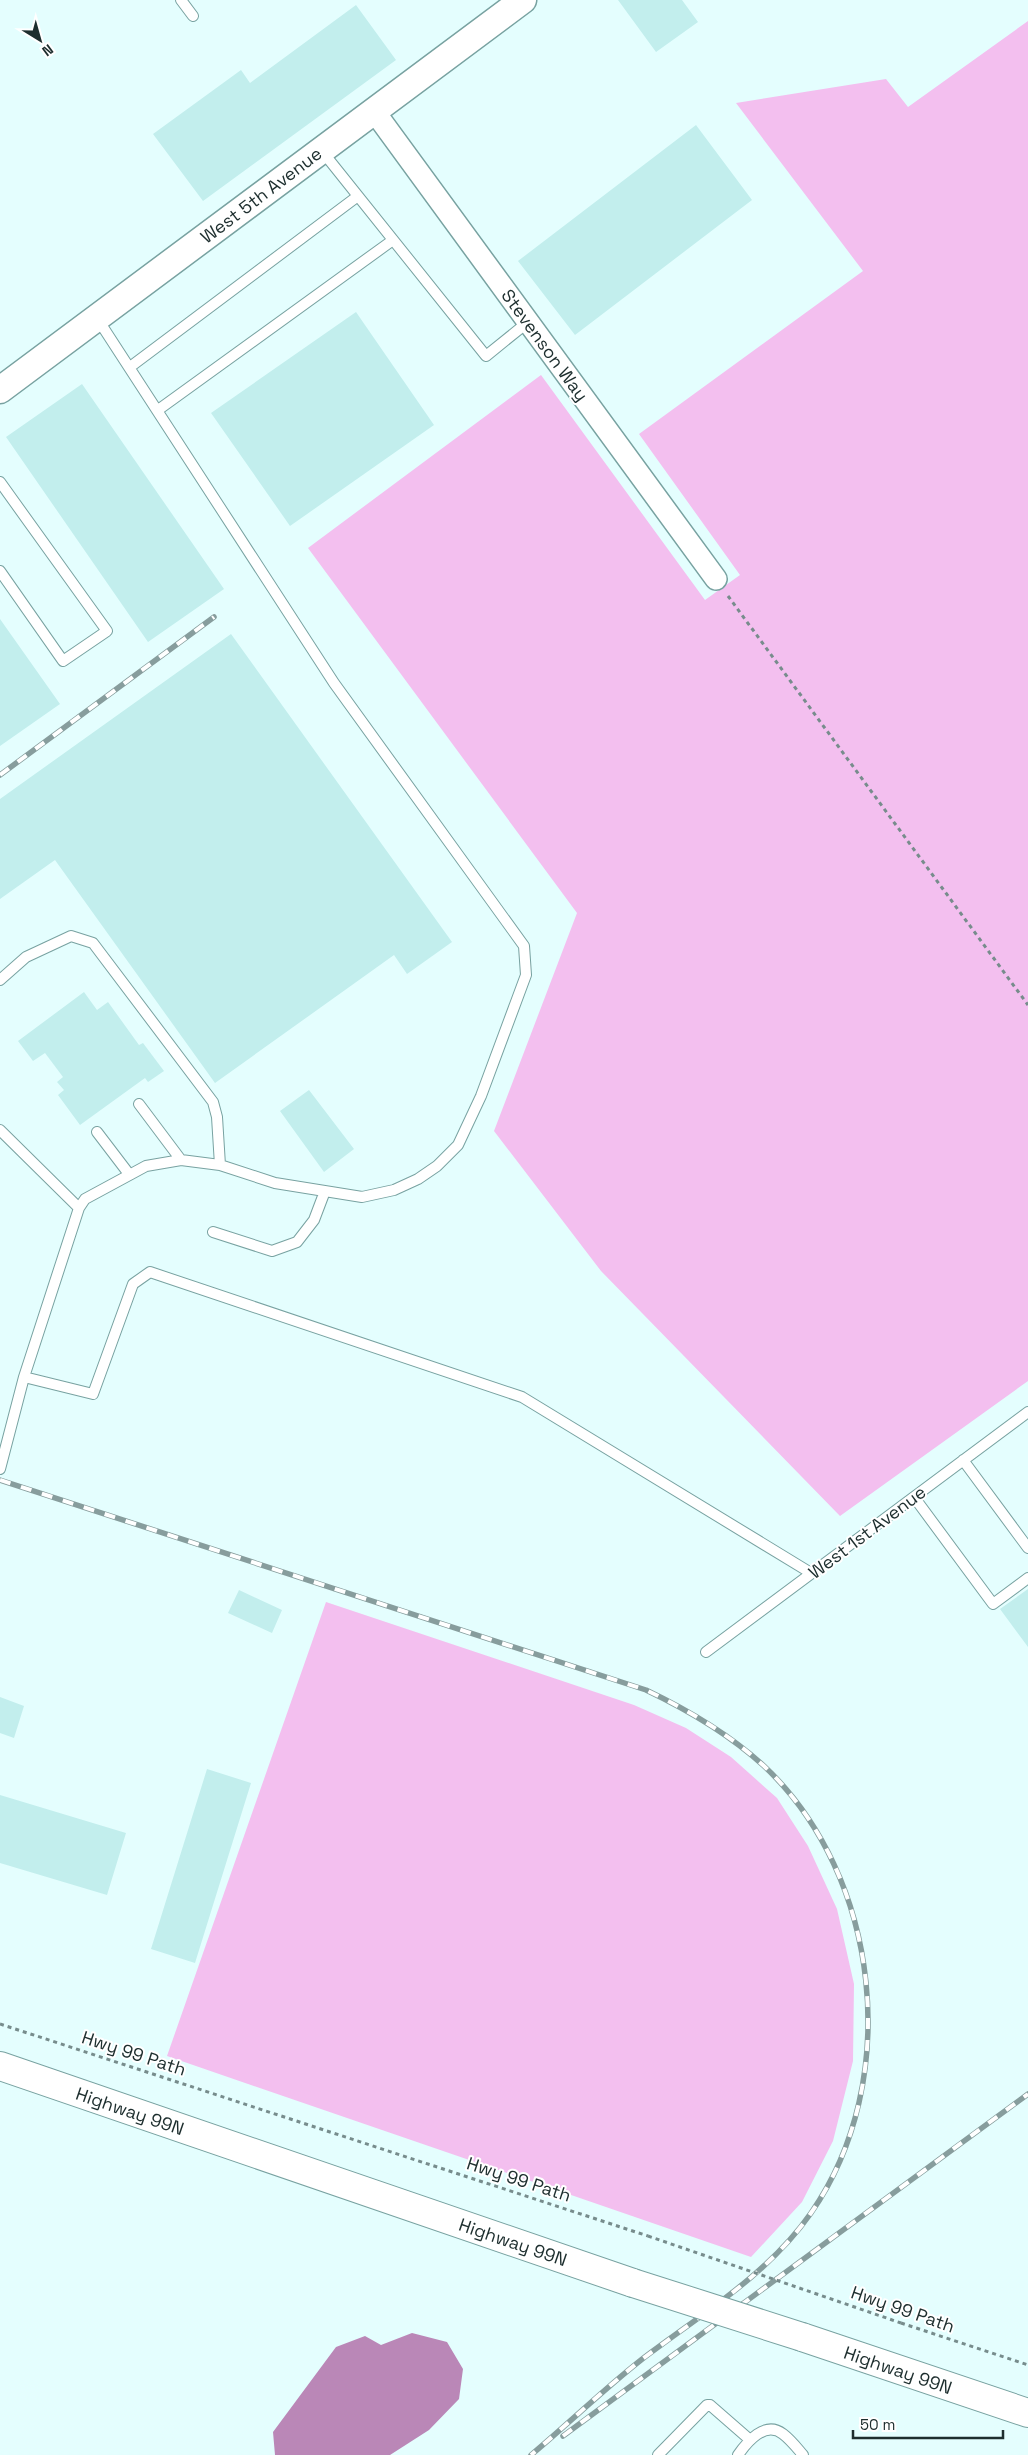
<svg xmlns="http://www.w3.org/2000/svg" width="1028" height="2455" font-family="'Space Grotesk',sans-serif">
<style>
.green{fill:#f3bfef}
.water{fill:#ba87b7}
.building{fill:#c2eeed}
.lines{fill:none;stroke-linecap:round;stroke-linejoin:round}
.service-casing{stroke:#78a2a1;stroke-width:12}
.minor-casing{stroke:#78a2a1;stroke-width:24}
.tertiary-casing{stroke:#78a2a1;stroke-width:29}
.primary-casing{stroke:#78a2a1;stroke-width:30}
.path{stroke:#778c8c;stroke-width:3;stroke-dasharray:4 4;stroke-linecap:butt}
.service{stroke:#fff;stroke-width:10}
.minor{stroke:#fff;stroke-width:21}
.tertiary{stroke:#fff;stroke-width:26}
.primary{stroke:#fff;stroke-width:28}
.rail-casing{stroke:#879d9d;stroke-width:5.5}
.rail{stroke:#fff;stroke-width:4;stroke-dasharray:11;stroke-linecap:butt}
.primary-bridge-casing{stroke:#78a2a1;stroke-width:30;stroke-linecap:butt}
.path-bridge{stroke:#778c8c;stroke-width:3;stroke-dasharray:4 4;stroke-linecap:butt}
.primary-bridge{stroke:#fff;stroke-width:28}
.labels{text-anchor:middle;dominant-baseline:central;stroke-width:4;stroke-linejoin:round;paint-order:stroke}
.street-label{font-size:18px;fill:#1d2e2e;stroke:#fff}
</style>
<rect width="100%" height="100%" fill="#e4fefe"/>
<path class="green" d="M1028,21V1381L840,1516L601,1271L494,1131L577,913L308,548L541,375L705,600L740,575L639,434L863,271L736,103L886,79L908,107Z
M326,1602L634,1705L686,1728L731,1757L777,1798L808,1846L837,1909L854,1984L853,2061L833,2141L802,2202L751,2257L167,2056Z"/>
<path class="water" d="M412,2333L447,2342L463,2369L459,2399L429,2430L390,2455H275L273,2432L336,2347L365,2336L381,2345Z"/>
<path class="building" d="M618,0H682L698,22L656,52Z
M356,5L396,60L203,201L153,134L241,70L250,83Z
M696,125L752,200L575,335L518,261Z
M356,312L434,425L290,526L211,413Z
M82,384L224,589L148,642L6,437Z
M0,619L60,704L0,746Z
M231,634L452,942L407,974L394,955L215,1083L55,860L0,899V799Z
M84,992L97,1010L108,1002L139,1045L143,1043L164,1071L148,1082L145,1078L80,1125L58,1095L64,1090L57,1082L63,1077L45,1053L33,1061L18,1041Z
M309,1090L354,1149L324,1172L280,1111Z
M1028,1589V1647L1000,1609Z
M239,1590L282,1610L272,1633L228,1613Z
M0,1697L24,1706L14,1738L0,1733Z
M207,1769L251,1783L195,1963L151,1949Z
M0,1795L126,1833L107,1895L0,1863Z"/>
<g class="lines">
<defs>
<path id="service" d="M181,0L193,16
M322,151L486,356L528,322
M130,367L358,196
M158,410L393,240
M0,482L107,631L63,661L0,571
M0,980L26,957L71,936L93,943L213,1102L217,1117L220,1165
M139,1104L181,1160
M0,1130L79,1208
M97,1132L129,1174
M213,1232L272,1251L297,1242L314,1220L325,1191
M24,1377L93,1394L133,1284L150,1272L522,1397L811,1573
M963,1460L1028,1548
M0,1469L24,1377L79,1208L85,1199L146,1166L181,1160L220,1165L275,1183L362,1197L394,1190L418,1179L437,1166L458,1145L481,1096L526,975L524,946L334,683L97,318
M914,1497L993,1604L1028,1578
M706,1652L1028,1412
M658,2455L707,2405H710L749,2439
M738,2455C747,2442 765,2420 783,2434C791,2440 797,2448 803,2455"/>
<path id="minor" d="M374,111L716,579"/>
<path id="tertiary" d="M0,390L523,0"/>
<path id="primary" d="M0,2066L633,2283
M802,2337L1028,2413"/>
</defs>
<use href="#service" class="service-casing"/>
<use href="#minor" class="minor-casing"/>
<use href="#tertiary" class="tertiary-casing"/>
<use href="#primary" class="primary-casing"/>
<path class="path" d="M728,596L1028,1005
M0,2024L648,2236
M901,2323L1028,2365"/>
<use href="#service" class="service"/>
<use href="#minor" class="minor"/>
<use href="#tertiary" class="tertiary"/>
<use href="#primary" class="primary"/>
<defs>
<path id="rail" d="M0,775L214,617
M0,1480L646,1690C688,1710 729,1734 764,1766C881,1876 903,2081 811,2213C768,2275 700,2315 641,2360C603,2390 568,2424 531,2455
M563,2436L1028,2094"/>
</defs>
<use href="#rail" class="rail-casing"/>
<use href="#rail" class="rail"/>
<defs>
<path id="primary-bridge" d="M633,2283L802,2337"/>
</defs>
<use href="#primary-bridge" class="primary-bridge-casing"/>
<path class="path-bridge" d="M648,2236L901,2323"/>
<use href="#primary-bridge" class="primary-bridge"/>
</g>
<g class="labels">
<g class="street-label">
<text transform="translate(261 195) rotate(-37)">West 5th Avenue</text>
<text transform="translate(545 345) rotate(54)">Stevenson Way</text>
<text transform="translate(867 1532) rotate(-37)">West 1st Avenue</text>
<text transform="translate(134 2053) rotate(18)">Hwy 99 Path</text>
<text transform="translate(130 2111) rotate(19)">Highway 99N</text>
<text transform="translate(519 2179) rotate(18)">Hwy 99 Path</text>
<text transform="translate(513 2242) rotate(19)">Highway 99N</text>
<text transform="translate(903 2309) rotate(19)">Hwy 99 Path</text>
<text transform="translate(898 2370) rotate(19)">Highway 99N</text>
</g>
</g>
<g transform="translate(40 40) rotate(143)" stroke="#ffffff" stroke-width="4" paint-order="stroke">
<path d="M0-4L9 19L0 12L-9 19Z" fill="#1d2e2e"/>
<text y="-8" font-size="14" font-weight="bold" text-anchor="middle" fill="#1d2e2e">N</text>
</g>
<path d="M853 2430v8h150v-8" fill="none" stroke="#1d2e2e" stroke-width="2.5"/>
<text x="860" y="2430" font-size="15" fill="#1d2e2e" stroke="#ffffff" stroke-width="4" paint-order="stroke">50 m</text>
</svg>
